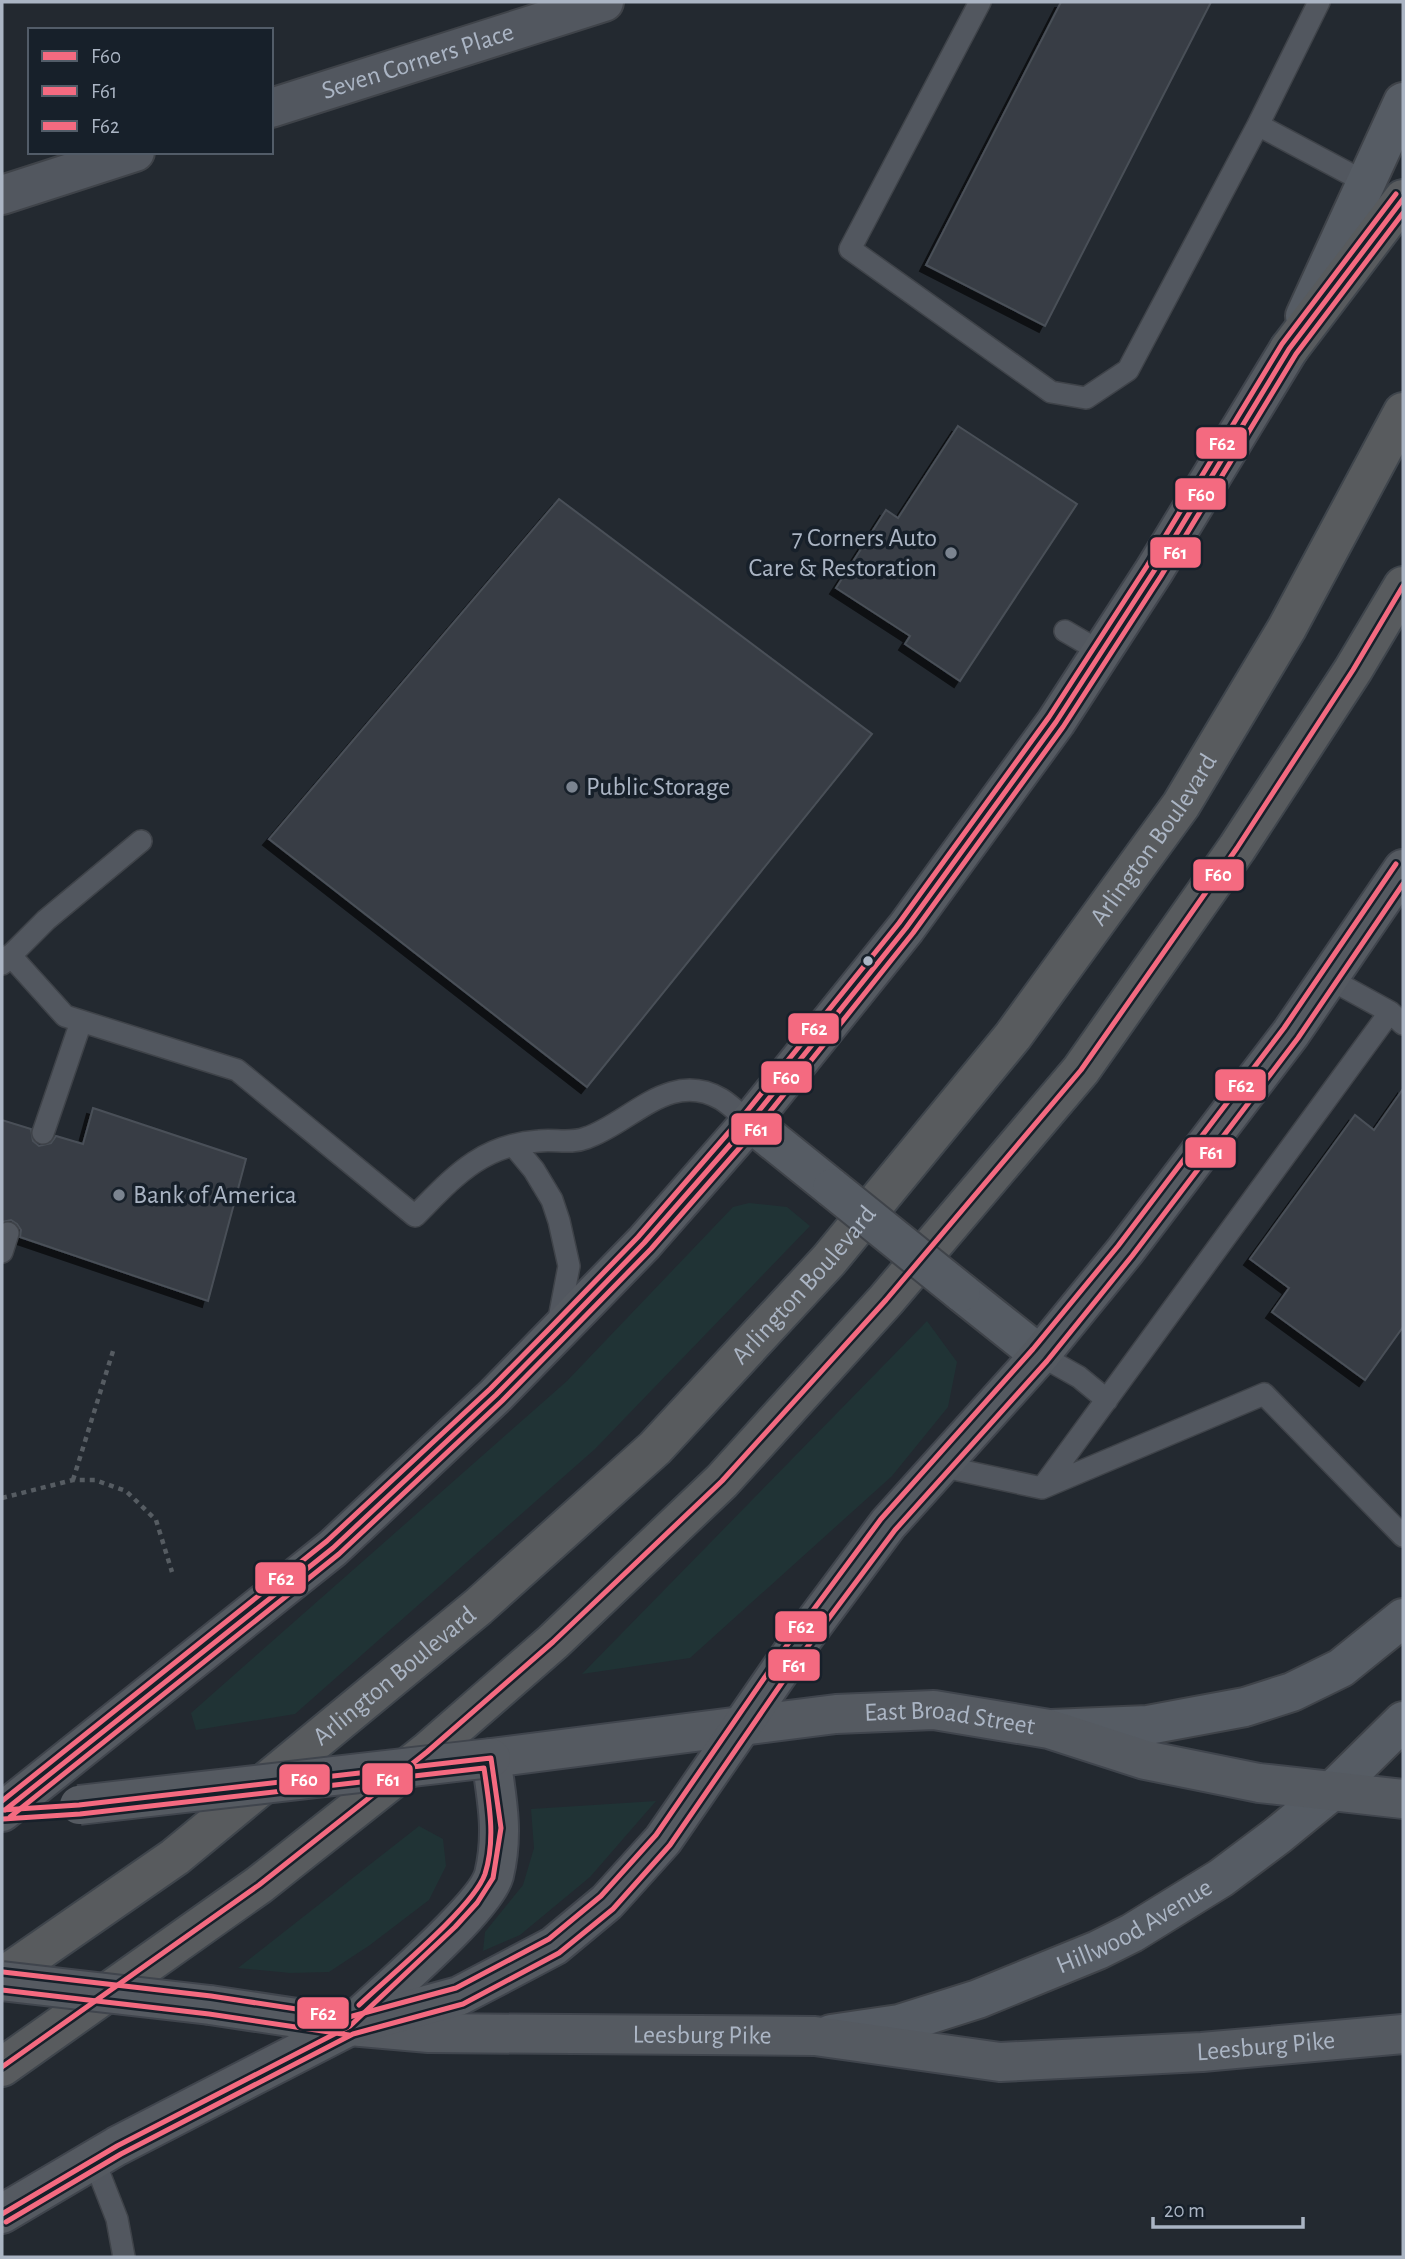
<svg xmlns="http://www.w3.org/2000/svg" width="1405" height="2259" font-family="'Alegreya Sans',sans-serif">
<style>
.green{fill:#203335}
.building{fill:#383e44;stroke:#4a5058;stroke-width:2;filter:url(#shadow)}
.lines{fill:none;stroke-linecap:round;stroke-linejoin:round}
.lane-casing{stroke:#3f4349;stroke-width:24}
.street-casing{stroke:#3f4349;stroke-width:42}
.secondary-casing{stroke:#3f4349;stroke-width:42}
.primary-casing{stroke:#40454d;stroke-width:42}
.highway-casing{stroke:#3f454c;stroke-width:42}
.path{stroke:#565c62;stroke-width:4.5;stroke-dasharray:5 5;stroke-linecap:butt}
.lane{stroke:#52575f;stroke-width:21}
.street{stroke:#52575f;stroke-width:38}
.secondary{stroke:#565c64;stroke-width:38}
.primary{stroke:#555a61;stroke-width:38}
.highway{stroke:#585b5e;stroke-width:38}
.secondary-bridge-casing{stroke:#3f4349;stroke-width:42;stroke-linecap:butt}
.primary-bridge-casing{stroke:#40454d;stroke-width:42;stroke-linecap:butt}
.secondary-bridge{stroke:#565c64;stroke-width:38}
.primary-bridge{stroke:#555a61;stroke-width:38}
.bus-1-casing{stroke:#17202a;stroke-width:10}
.bus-2-casing{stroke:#17202a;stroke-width:10}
.bus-3-casing{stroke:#17202a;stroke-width:10}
.bus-1{stroke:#f46a80;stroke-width:5}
.bus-2{stroke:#f46a80;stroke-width:5}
.bus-3{stroke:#f46a80;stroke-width:5}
.poi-dot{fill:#7b8490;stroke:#17202a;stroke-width:2.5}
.bus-dot{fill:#abb5c4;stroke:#17202a;stroke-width:2.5}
.labels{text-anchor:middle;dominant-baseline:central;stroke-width:7;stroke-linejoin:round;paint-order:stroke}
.street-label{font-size:26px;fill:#abb5c4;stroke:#17202a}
.poi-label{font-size:26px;fill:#abb5c4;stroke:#17202a;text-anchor:start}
.line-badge{stroke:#17202a;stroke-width:2.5}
.badge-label{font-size:19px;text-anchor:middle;font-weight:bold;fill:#fff}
</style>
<defs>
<filter id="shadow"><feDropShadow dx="-6" dy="6" stdDeviation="0" flood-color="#0009"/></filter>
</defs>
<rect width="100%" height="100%" fill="#232930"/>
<path class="green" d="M749,1203L787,1207L810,1226L595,1449L295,1714L196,1730L191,1713L567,1381L733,1207Z
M927,1321L957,1362L948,1407L892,1476L690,1658L582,1674Z
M656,1801L590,1877L520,1935L483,1951L485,1932L523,1885L534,1848L531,1809Z
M419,1826L443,1839L446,1866L429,1900L370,1945L329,1972L290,1973L238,1968Z"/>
<path class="building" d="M1061,2H1211L1045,326L926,265Z
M958,426L1077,504L960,681L905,644L910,636L836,588L886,510L898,518Z
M559,499L872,734L587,1087L269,839Z
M1403,1089V1327L1365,1380L1272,1312L1289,1288L1250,1259L1355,1115L1374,1130Z
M93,1108L246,1159L208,1301L20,1237L21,1230L17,1224L11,1220L2,1222V1120L31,1129L33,1141L39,1146L51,1143L56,1136L83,1144Z"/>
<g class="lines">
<defs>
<path id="lane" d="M980,2L850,249L1051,392L1086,398L1128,370L1258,125L1319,2
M1258,125L1365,182
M1065,631L1101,652
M10,955L65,1016L237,1070L415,1216C453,1178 480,1145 539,1141C554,1139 571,1144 586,1138C631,1123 669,1069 721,1099C731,1105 740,1115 750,1122
M2,964L46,920L141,841
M1328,978L1390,1012
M43,1133L81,1022
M514,1146L534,1170L552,1200L559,1221L569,1266L558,1324
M2,1252L8,1233
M1040,1355L1079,1377L1107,1400
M940,1466L1042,1488L1264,1394L1403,1536
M1042,1488L1390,1012L1403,1024
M94,2160L117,2219L124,2257"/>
<g id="street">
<path id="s1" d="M271,108L604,2"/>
<path d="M2,195L135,152"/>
</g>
<g id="secondary">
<path d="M1305,316L1403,102"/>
<path d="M750,1122L832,1188"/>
<path d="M961,1292L1040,1355"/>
<path d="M1051,1729L1148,1725L1245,1707L1292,1692L1341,1668L1403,1618"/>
<path id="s2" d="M831,2034L899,2024L978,1999L1098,1950L1132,1933L1221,1878L1277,1836L1332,1791L1403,1721"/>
</g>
<g id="primary">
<path d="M2,1812L333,1548L496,1395L644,1243L750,1122L906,928L1056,722L1154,571L1289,349"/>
<path id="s3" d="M210,2005L350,2026L429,2033L815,2036L1000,2062L1202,2052L1403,2034"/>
<path id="s4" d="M354,2022C383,1994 485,1908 494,1875C504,1833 497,1800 491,1758L836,1714L934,1710L1049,1729L1145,1760L1259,1783L1403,1799"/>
<path d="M2,2214L117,2146L350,2026L459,1996L554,1946L607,1902L663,1840L792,1653L888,1524L1040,1355L1125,1251L1291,1033L1403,869"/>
</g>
<g id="highway">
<path d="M1289,349L1403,199"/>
<path id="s5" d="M2,1977L175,1857L478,1607L655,1448L829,1260L1013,1036L1181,805L1287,628L1403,412"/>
<path d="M2,2067L259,1885L427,1752L553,1642L722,1481L886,1300L1081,1070L1237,848L1353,670L1403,586"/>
</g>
</defs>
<use href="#lane" class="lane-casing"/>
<use href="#street" class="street-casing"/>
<use href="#secondary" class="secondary-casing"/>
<use href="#primary" class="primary-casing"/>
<use href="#highway" class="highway-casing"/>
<path class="path" d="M73,1480L113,1351
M2,1498L73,1480H95L126,1491L156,1520L172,1572"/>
<use href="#lane" class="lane"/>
<use href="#street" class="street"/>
<use href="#secondary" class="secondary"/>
<use href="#primary" class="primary"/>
<use href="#highway" class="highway"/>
<defs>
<path id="secondary-bridge" d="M832,1188L961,1292"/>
<path id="primary-bridge" d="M79,1805L491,1758
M2,1981L210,2005"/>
</defs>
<use href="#secondary-bridge" class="secondary-bridge-casing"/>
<use href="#primary-bridge" class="primary-bridge-casing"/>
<use href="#secondary-bridge" class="secondary-bridge"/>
<use href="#primary-bridge" class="primary-bridge"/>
<defs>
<path id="bus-1" d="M2,1810L79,1805L491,1758L501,1828L493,1878L477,1903L455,1927L350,2026L117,2146L2,2214
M5,1810L333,1548L496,1395L557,1333L644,1243L750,1122L906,928L1056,722L1154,571L1289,349L1403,199
M2,2067L259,1885L427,1752L553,1642L722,1481L886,1300L1081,1070L1237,848L1353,670L1403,586"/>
<path id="bus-2" d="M10,1817L339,1554L502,1401L563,1339L651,1249L757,1128L913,933L1063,727L1161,576L1296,354L1403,213
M3,1819L80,1814L484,1768C489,1803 496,1839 485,1874C473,1908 388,1977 359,2005
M2,1990L209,2014L349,2035
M6,2222L121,2154L353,2034L463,2004L559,1953L613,1909L670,1845L799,1658L895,1530L1047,1361L1132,1256L1298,1038L1403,884"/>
<path id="bus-3" d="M2,1801L327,1541L490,1389L551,1327L638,1237L743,1116L899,923L1049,717L1147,566L1282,344L1396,194
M3,1972L211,1996L349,2017L456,1988L549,1939L601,1896L656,1835L785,1648L881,1519L1033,1349L1118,1246L1284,1028L1396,864"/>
</defs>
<use href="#bus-1" class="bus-1-casing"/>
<use href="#bus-2" class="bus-2-casing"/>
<use href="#bus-3" class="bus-3-casing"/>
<use href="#bus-1" class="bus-1"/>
<use href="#bus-2" class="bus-2"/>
<use href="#bus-3" class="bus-3"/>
</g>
<g class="poi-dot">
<circle cx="951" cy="553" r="7"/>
<circle cx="572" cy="787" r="7"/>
<circle cx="119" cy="1195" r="7"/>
</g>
<circle class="bus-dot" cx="868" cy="961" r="6"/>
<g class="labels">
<g class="street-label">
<text stroke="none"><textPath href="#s1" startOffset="154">Seven Corners Place</textPath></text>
<text stroke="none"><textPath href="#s5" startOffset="1629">Arlington Boulevard</textPath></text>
<text stroke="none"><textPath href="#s5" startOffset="1062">Arlington Boulevard</textPath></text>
<text stroke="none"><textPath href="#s5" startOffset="495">Arlington Boulevard</textPath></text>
<text stroke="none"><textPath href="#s4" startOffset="784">East Broad Street</textPath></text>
<text stroke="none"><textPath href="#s2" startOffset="324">Hillwood Avenue</textPath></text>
<text stroke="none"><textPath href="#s3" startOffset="494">Leesburg Pike</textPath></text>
<text stroke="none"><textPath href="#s3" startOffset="1060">Leesburg Pike</textPath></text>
</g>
<g class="poi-label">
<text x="937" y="538" text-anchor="end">7 Corners Auto<tspan x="937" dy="30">Care &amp; Restoration</tspan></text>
<text x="586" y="787">Public Storage</text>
<text x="133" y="1195">Bank of America</text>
</g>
</g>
<g class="line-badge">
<rect x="1195" y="426" width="53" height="34" rx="7" fill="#f46a80"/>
<rect x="1174" y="477" width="53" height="34" rx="7" fill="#f46a80"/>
<rect x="1149" y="536" width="53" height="33" rx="7" fill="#f46a80"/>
<rect x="1192" y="858" width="53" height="34" rx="7" fill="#f46a80"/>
<rect x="787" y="1012" width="53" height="33" rx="7" fill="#f46a80"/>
<rect x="760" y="1060" width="53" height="34" rx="7" fill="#f46a80"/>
<rect x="1214" y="1068" width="53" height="34" rx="7" fill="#f46a80"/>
<rect x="730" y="1112" width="53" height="34" rx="7" fill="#f46a80"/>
<rect x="1184" y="1136" width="53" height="33" rx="7" fill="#f46a80"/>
<rect x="254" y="1561" width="53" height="34" rx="7" fill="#f46a80"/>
<rect x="774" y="1610" width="54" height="33" rx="7" fill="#f46a80"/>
<rect x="767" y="1648" width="54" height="34" rx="7" fill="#f46a80"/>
<rect x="361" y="1762" width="53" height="34" rx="7" fill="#f46a80"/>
<rect x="278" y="1763" width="53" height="33" rx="7" fill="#f46a80"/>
<rect x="296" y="1996" width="54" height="34" rx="7" fill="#f46a80"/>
</g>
<g class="badge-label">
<text x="1222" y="450">F62</text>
<text x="1201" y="501">F60</text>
<text x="1175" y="559">F61</text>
<text x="1218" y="881">F60</text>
<text x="814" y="1035">F62</text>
<text x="786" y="1084">F60</text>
<text x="1241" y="1092">F62</text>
<text x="756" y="1136">F61</text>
<text x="1211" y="1159">F61</text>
<text x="281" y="1585">F62</text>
<text x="801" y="1633">F62</text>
<text x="794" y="1672">F61</text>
<text x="388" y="1786">F61</text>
<text x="304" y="1786">F60</text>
<text x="323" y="2020">F62</text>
</g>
<rect width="1405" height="2259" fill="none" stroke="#abb5c4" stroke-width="7"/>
<rect x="28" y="28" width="245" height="126" fill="#17202a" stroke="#525c68" stroke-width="2"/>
<rect x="42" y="51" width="35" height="10" fill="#f46a80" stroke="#525c68" stroke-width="2"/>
<text x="91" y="63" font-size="21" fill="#abb5c4">F60</text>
<rect x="42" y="86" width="35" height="10" fill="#f46a80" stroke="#525c68" stroke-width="2"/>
<text x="91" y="98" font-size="21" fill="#abb5c4">F61</text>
<rect x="42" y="121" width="35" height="10" fill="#f46a80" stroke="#525c68" stroke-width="2"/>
<text x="91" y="133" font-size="21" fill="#abb5c4">F62</text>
<path d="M1153 2217v10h150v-10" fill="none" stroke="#abb5c4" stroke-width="3.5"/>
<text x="1164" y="2217" font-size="21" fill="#abb5c4" stroke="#17202a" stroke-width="5" paint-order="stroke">20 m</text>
</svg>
